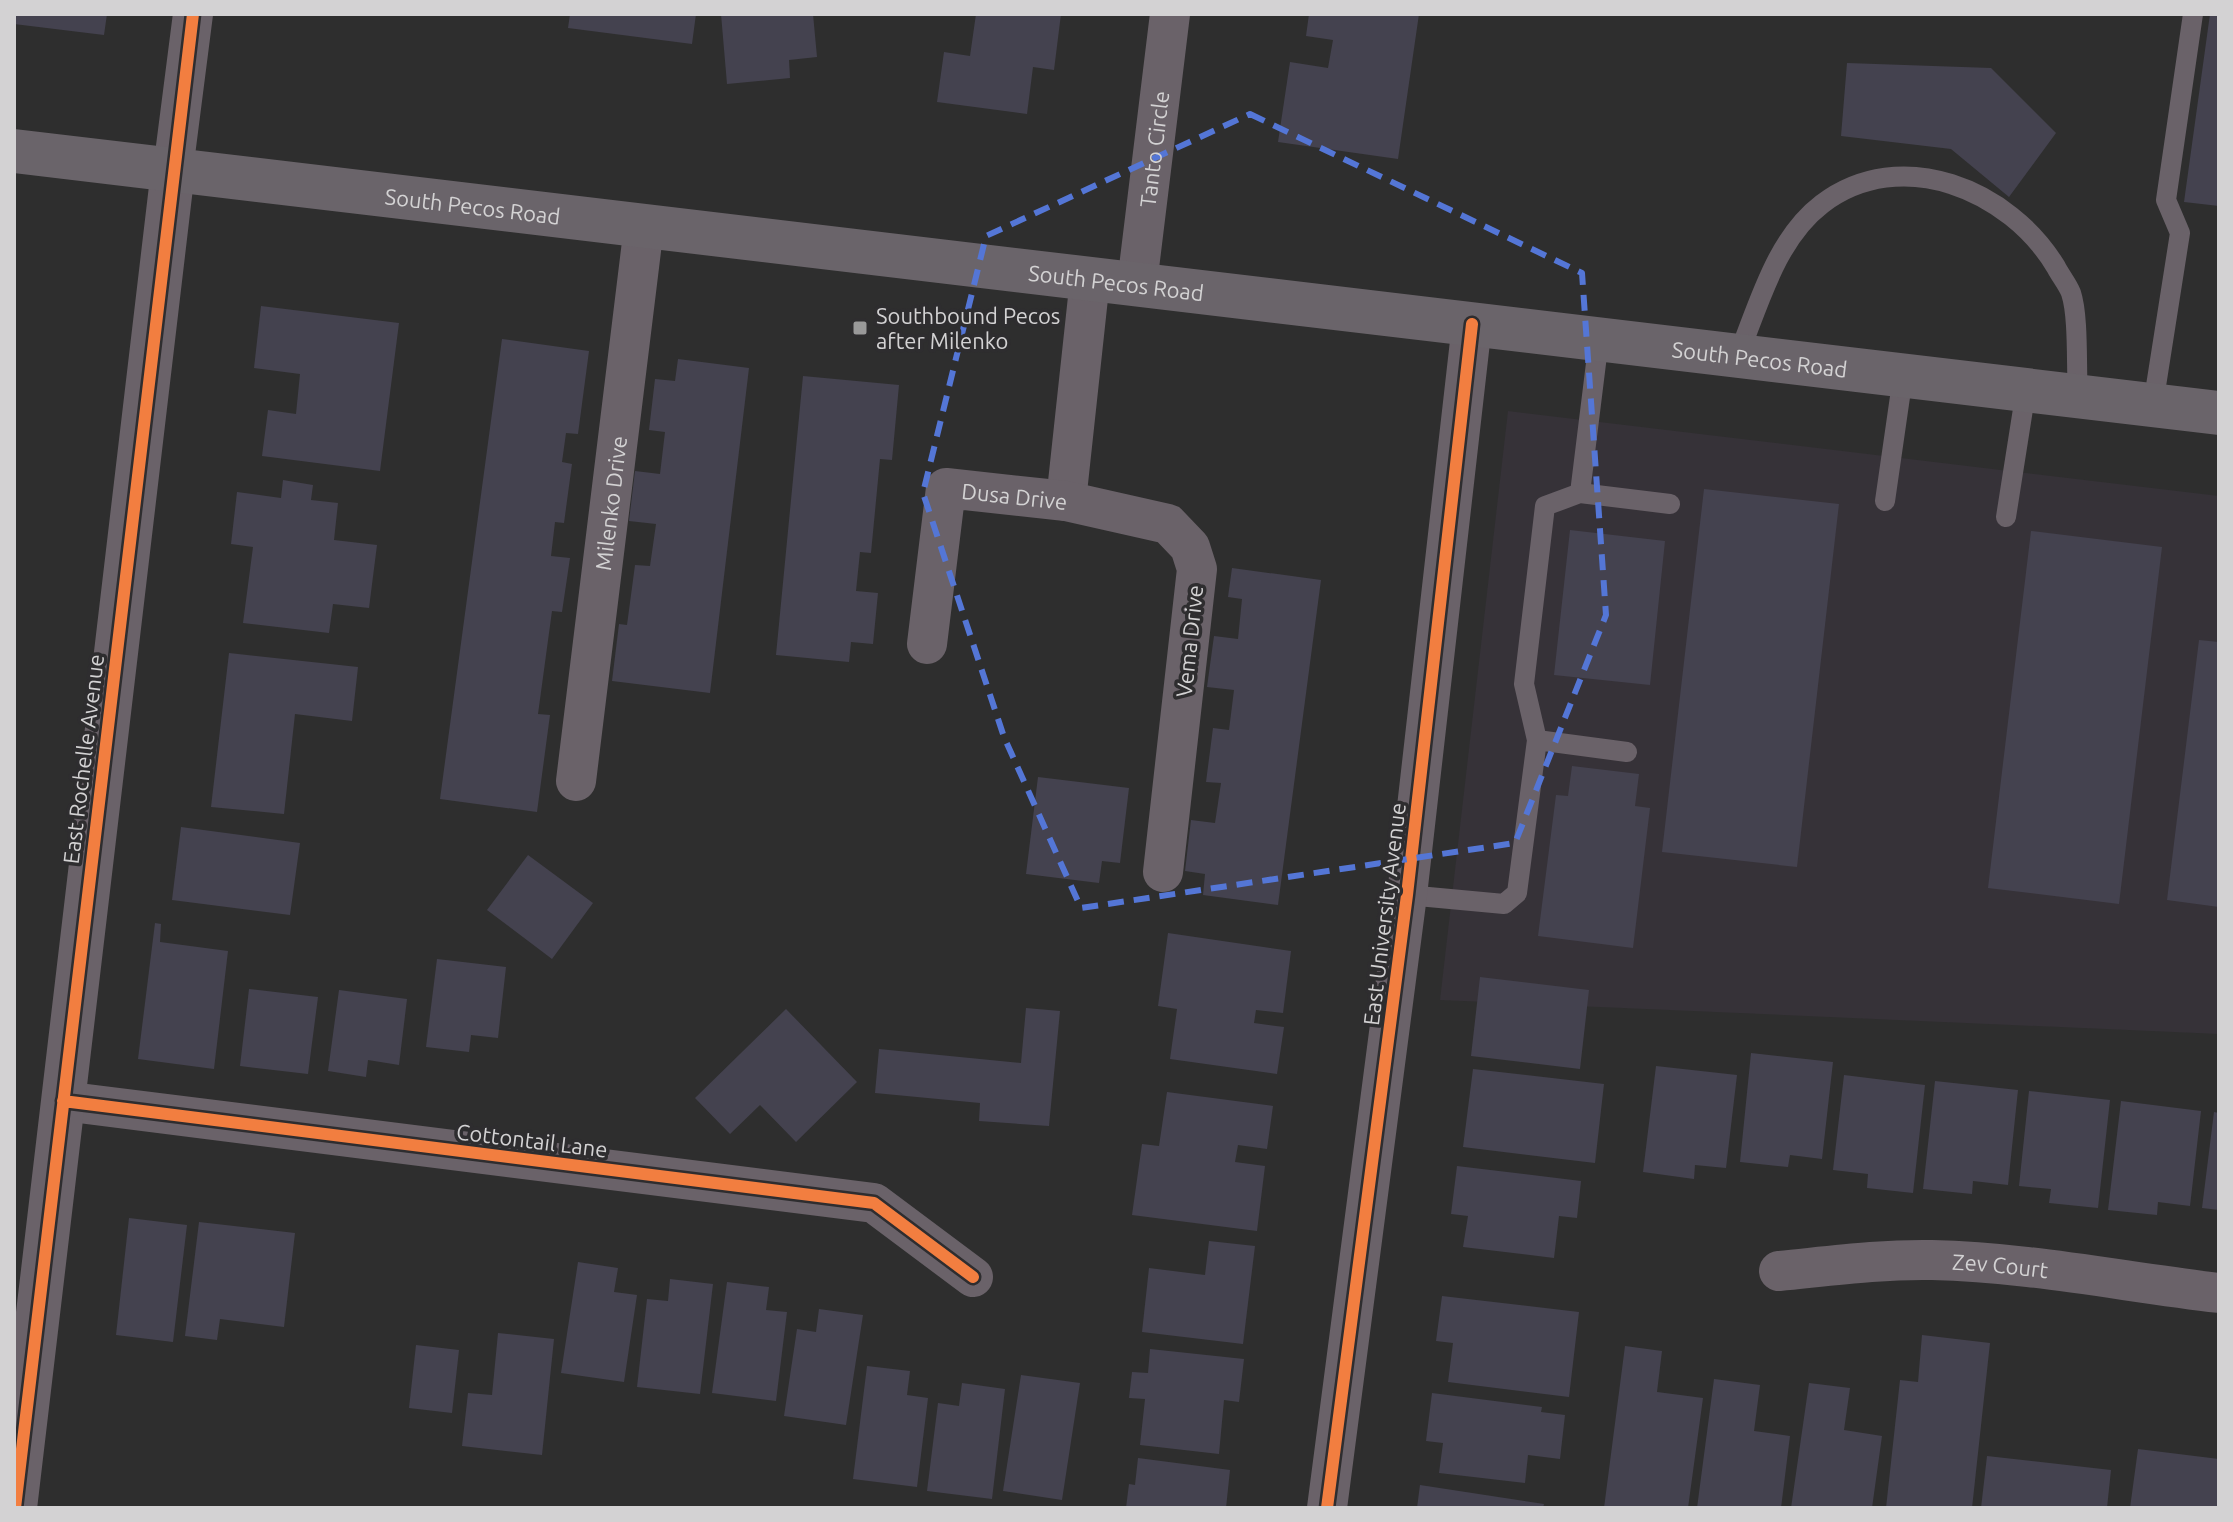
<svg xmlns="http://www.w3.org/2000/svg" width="2233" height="1522" font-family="Ubuntu,sans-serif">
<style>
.built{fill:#363238}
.building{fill:#44424f}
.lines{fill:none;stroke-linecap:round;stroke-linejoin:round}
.service{stroke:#6a6269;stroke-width:20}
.minor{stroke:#6a6269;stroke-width:40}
.tertiary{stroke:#6a6269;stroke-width:44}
.primary{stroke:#6a646a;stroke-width:44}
.cycleway-casing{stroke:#2e2d2f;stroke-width:17}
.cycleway{stroke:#f27e40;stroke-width:12}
.marked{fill:none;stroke:#5476d6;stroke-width:6;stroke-dasharray:16 10;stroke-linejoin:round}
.poi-dot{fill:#999;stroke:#2e2d2f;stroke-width:3}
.labels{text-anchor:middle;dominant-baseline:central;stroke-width:7;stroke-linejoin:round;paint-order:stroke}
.street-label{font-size:22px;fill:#d3d2d3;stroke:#2e2d2f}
.poi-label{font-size:22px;fill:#d3d2d3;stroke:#2e2d2f;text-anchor:start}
</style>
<rect width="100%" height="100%" fill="#2e2e2e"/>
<path class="built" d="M1508,411L2219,496V1034L1440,1000Z"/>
<path class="building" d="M14,14H107L104,35L14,24Z
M570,14H696L692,44L568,28Z
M721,14H813L817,57L789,60L790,78L727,84Z
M976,14H1061L1054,70L1033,67L1027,114L937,102L944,52L970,56Z
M1309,14H1419L1398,159L1278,142L1290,62L1328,68L1333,40L1306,36Z
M2210,14H2219V206L2184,202Z
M1847,63L1991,68L2056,133L2009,197L1951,149L1841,136Z
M261,306L399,323L380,471L262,456L268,410L296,414L300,374L254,368Z
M502,339L589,351L578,434L566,433L562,462L572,464L564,523L555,522L551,556L570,558L562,612L552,611L538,714L550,715L537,812L440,799Z
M678,359L749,368L710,693L612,681L619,624L627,625L635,565L650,566L656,524L629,521L635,471L660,474L665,432L649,430L655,379L675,381Z
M803,376L899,385L892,460L880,459L871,553L860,552L856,591L878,593L873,644L851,642L849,662L776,655Z
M283,480L313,485L311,500L338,503L334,540L377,545L369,608L333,604L329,633L243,623L253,547L231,544L237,492L281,498Z
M1704,489L1839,504L1797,867L1662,852Z
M1570,530L1665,541L1650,685L1554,675Z
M2031,531L2162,547L2119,904L1988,888Z
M1232,568L1321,580L1278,905L1203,895L1205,874L1185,871L1191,820L1215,823L1221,783L1206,782L1213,728L1229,730L1234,690L1207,687L1214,636L1238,639L1242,599L1228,597Z
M2199,640L2219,642V907L2167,900Z
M229,653L358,667L352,721L295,714L284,814L211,807Z
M1572,766L1639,774L1635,806L1650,808L1633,948L1538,936L1556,795L1568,796Z
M1038,777L1129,788L1120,863L1102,861L1099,883L1026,874Z
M181,827L300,843L290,915L172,900Z
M528,855L593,903L552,959L487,910Z
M155,923L161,924L160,942L228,951L214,1069L138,1059Z
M1168,933L1291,951L1283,1013L1256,1010L1254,1023L1284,1027L1277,1074L1170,1059L1177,1009L1158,1006Z
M437,959L506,967L498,1038L471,1035L469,1052L426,1047Z
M1480,977L1589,990L1580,1069L1471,1056Z
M249,989L318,997L308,1074L240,1066Z
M339,990L407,999L399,1065L368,1060L366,1077L328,1071Z
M1026,1008L1060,1011L1049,1126L979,1121L980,1103L875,1093L879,1049L1021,1063Z
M786,1009L857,1082L796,1142L760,1105L730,1134L695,1098Z
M1751,1053L1833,1062L1822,1159L1790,1155L1788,1167L1740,1162Z
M1656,1066L1737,1075L1726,1168L1695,1165L1694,1179L1643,1172Z
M1473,1069L1604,1084L1595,1163L1463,1147Z
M1844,1075L1925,1085L1913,1193L1867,1188L1868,1174L1833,1170Z
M1935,1081L2018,1090L2008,1185L1973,1181L1972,1194L1923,1189Z
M2029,1091L2110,1100L2098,1208L2049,1203L2051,1189L2019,1186Z
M1167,1092L1273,1106L1267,1149L1238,1145L1235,1162L1265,1166L1257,1231L1132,1215L1142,1144L1159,1146Z
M2121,1101L2201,1111L2190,1206L2158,1202L2157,1215L2108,1210Z
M2214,1112L2219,1113V1210L2202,1208Z
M1457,1166L1581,1181L1577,1218L1559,1216L1554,1258L1463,1247L1468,1216L1451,1214Z
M129,1218L187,1225L173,1342L116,1335Z
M199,1222L295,1233L284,1327L220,1319L217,1340L185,1336Z
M1209,1241L1255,1246L1243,1344L1142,1332L1149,1268L1205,1275Z
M578,1262L618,1268L614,1292L637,1295L624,1382L561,1373Z
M670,1279L713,1284L700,1394L637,1387L647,1299L668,1301Z
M727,1282L769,1287L766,1310L787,1312L776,1401L712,1393Z
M1442,1296L1579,1312L1569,1397L1448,1382L1453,1343L1436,1341Z
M819,1309L863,1315L846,1425L784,1416L797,1329L816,1332Z
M498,1333L554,1339L542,1455L462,1446L468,1393L492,1395Z
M1922,1335L1990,1343L1972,1508H1886L1900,1380L1918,1382Z
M416,1345L459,1350L452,1413L409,1408Z
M1625,1346L1662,1351L1657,1392L1703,1398L1688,1508H1604Z
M1150,1349L1244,1359L1239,1402L1224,1400L1219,1454L1140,1445L1145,1399L1129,1398L1132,1372L1148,1373Z
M867,1366L910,1371L907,1395L928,1398L917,1487L853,1479Z
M1021,1375L1080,1383L1062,1500L1003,1491Z
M1714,1379L1760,1385L1754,1431L1790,1436L1781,1508H1697Z
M962,1383L1005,1389L992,1499L927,1491L938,1403L959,1406Z
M1809,1383L1850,1388L1844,1430L1882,1436L1872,1508H1791Z
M1432,1393L1542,1407L1541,1412L1565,1415L1560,1459L1528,1455L1525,1483L1439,1473L1443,1443L1426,1441Z
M2138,1449L2219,1459V1508H2130Z
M1987,1456L2111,1470L2107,1508H1981Z
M1138,1458L1230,1470L1226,1508H1126L1129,1484L1135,1485Z
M1420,1485L1544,1504L1543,1508H1417Z"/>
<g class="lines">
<path class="service" d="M1738,356C1759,304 1776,239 1822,204C1901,144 2010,190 2056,267C2060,275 2068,285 2071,293C2079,317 2076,370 2078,396
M2153,405L2180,233L2166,200L2193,14
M1580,493L1599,339
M1885,501L1903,376
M2006,517L2026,390
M1537,740L1627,752
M1407,895L1504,904L1517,893L1537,740L1524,684L1545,506L1580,493L1670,504"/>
<g class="minor">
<path d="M173,170L193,14"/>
<path id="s1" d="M1137,284L1170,14"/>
<path d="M1066,501L1090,279"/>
<path id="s2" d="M927,644L946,488L1066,501L1168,524L1190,547L1197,569L1163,872"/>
<path id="s3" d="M576,781L644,226"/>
<path d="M63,1101L874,1203L973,1277"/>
<path id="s4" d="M1779,1271C1830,1266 1881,1259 1932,1260C2028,1262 2124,1282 2219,1293"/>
<path d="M1327,1508L1407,895L1472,324"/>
</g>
<path class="tertiary" d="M15,1508L173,170"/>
<path class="primary" id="s5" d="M14,151L2219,413"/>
<defs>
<path id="cycleway" d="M63,1101L874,1203L973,1277
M15,1508L193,14
M1327,1508L1407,895L1472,324"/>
</defs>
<use href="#cycleway" class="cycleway-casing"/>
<use href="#cycleway" class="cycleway"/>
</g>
<path class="marked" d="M1250,114L1582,273L1606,615L1515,843L1081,908L1004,737L923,493L986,236Z"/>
<rect class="poi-dot" x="852" y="320" width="16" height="16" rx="4"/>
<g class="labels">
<g class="street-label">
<text stroke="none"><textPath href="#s1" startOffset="136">Tanto Circle</textPath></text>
<text stroke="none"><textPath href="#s5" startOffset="462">South Pecos Road</textPath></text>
<text stroke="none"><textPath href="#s5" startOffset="1110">South Pecos Road</textPath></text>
<text stroke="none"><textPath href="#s5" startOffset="1758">South Pecos Road</textPath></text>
<text stroke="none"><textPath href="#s2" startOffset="226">Dusa Drive</textPath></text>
<text stroke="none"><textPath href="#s3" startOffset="280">Milenko Drive</textPath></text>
<text transform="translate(1189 641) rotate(-84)">Vema Drive</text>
<text transform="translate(83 759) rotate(-83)">East Rochelle Avenue</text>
<text transform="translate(1384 914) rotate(-83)">East University Avenue</text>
<text transform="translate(532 1140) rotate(7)">Cottontail Lane</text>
<text stroke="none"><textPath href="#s4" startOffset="222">Zev Court</textPath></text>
</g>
<g class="poi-label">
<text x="876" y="315">Southbound Pecos<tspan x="876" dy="25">after Milenko</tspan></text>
</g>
</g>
<rect width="2233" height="1522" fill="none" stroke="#d3d2d3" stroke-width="32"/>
</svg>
